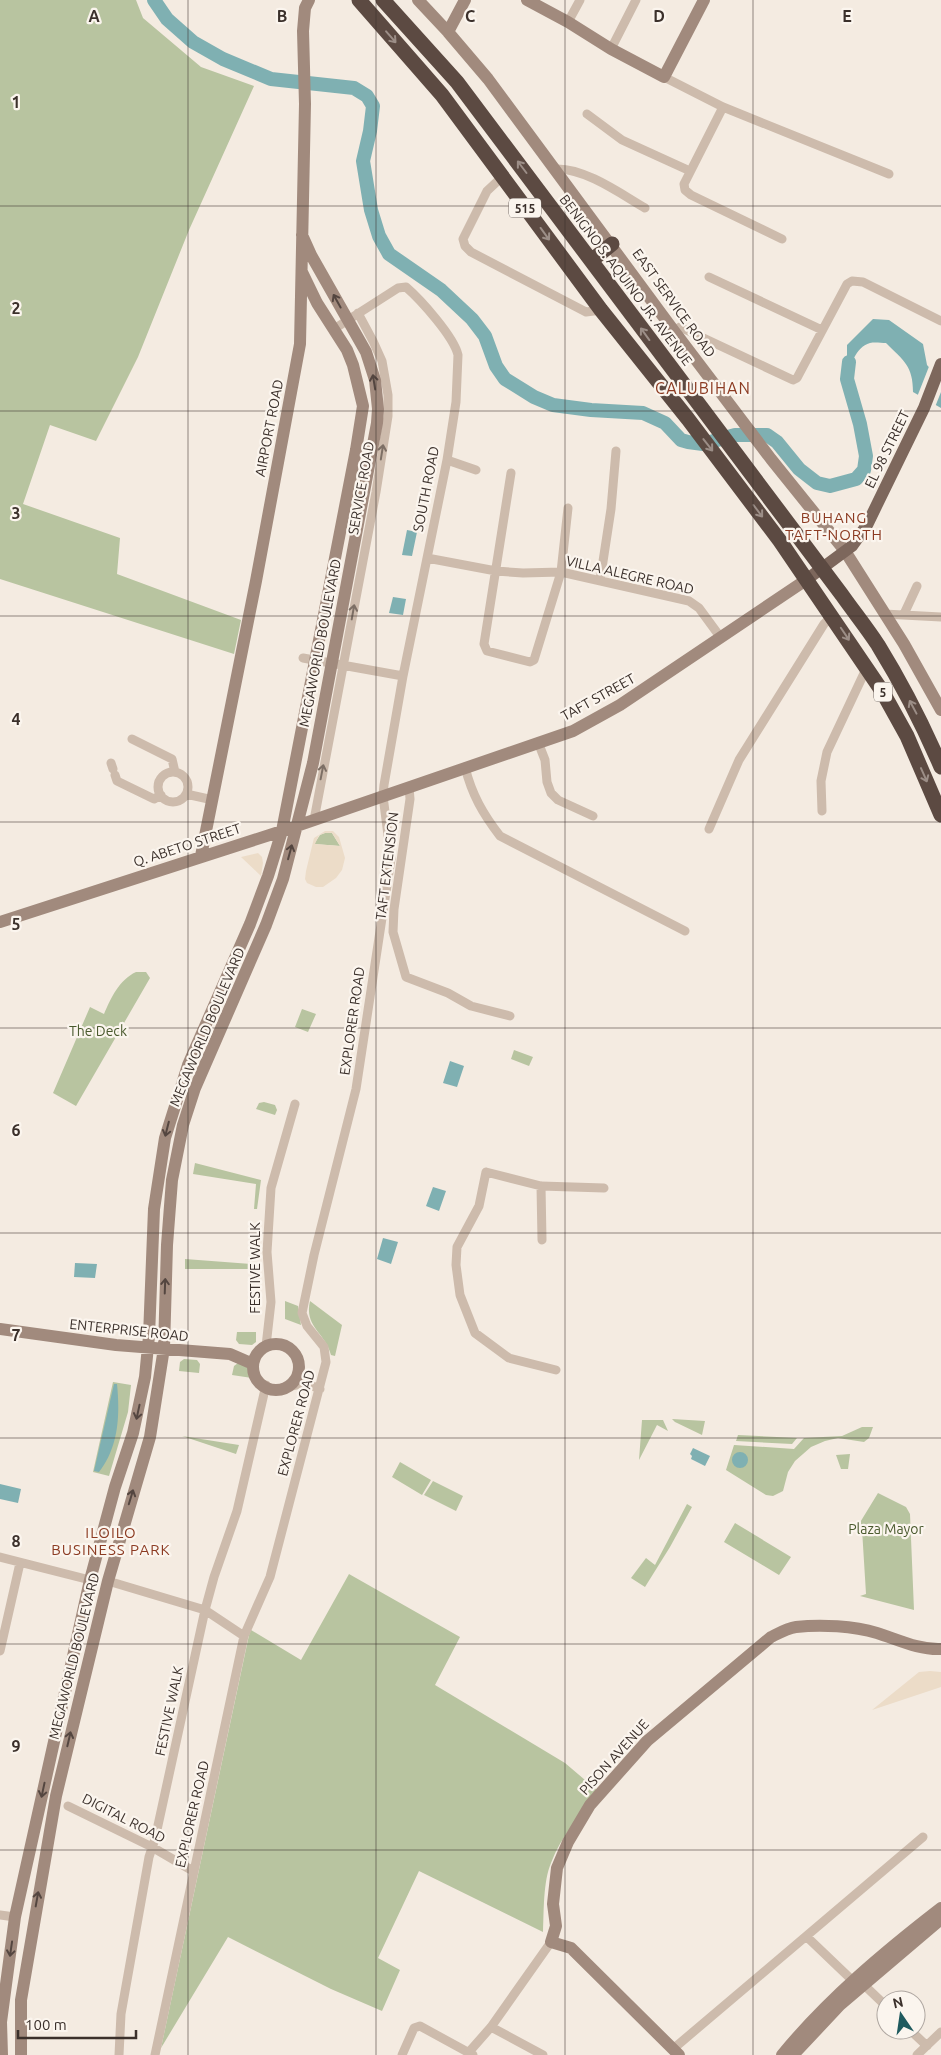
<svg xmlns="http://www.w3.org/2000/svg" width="941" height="2055" font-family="Ubuntu,sans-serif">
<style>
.green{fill:#b8c4a0}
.plaza{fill:#ecdcc8;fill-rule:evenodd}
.water{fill:#7fb0b2}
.pier{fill:#f4ebe1}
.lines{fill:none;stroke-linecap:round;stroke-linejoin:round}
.river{stroke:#7fb0b2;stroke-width:14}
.street{stroke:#cdbbac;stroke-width:9}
.secondary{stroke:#a18a7d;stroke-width:12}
.primary{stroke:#7d675c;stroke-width:12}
.highway{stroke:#5c4a42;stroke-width:15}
.oneway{stroke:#9c8e87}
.oneway2{stroke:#544640}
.oneway3{stroke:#7d6f65}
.grid{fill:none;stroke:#3b302b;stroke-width:1;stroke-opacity:0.55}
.labels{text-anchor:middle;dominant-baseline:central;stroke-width:4.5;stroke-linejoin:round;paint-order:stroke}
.shield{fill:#fbf5ee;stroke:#756b66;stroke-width:1}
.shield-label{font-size:12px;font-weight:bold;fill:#3b302b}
.street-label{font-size:14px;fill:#3b302b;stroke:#fbf5ee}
.park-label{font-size:14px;fill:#4a5a2e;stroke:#fbf5ee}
.neighbourhood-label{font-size:15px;letter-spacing:1px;fill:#8c3b22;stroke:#fbf5ee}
.quarter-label{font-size:16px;letter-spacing:1px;fill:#8c3b22;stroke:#fbf5ee}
.grid-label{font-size:16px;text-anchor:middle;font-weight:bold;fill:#3b302b;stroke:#fbf5ee;stroke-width:4.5;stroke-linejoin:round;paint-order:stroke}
</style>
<rect width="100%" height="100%" fill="#f4ebe1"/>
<path class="green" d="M0,0H136L143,18L201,67L254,86L189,230L138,357L96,441L50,425L23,504L120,538L117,574L241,620L234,654L0,579Z
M325,833H332L340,846L314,844L320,835Z
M136,972H146L150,978L76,1106L53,1093L90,1007L104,1014C111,998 119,980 136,972Z
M302,1009L316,1014L308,1032L295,1027Z
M514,1050L533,1057L529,1066L511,1059Z
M264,1102L275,1105L277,1110L275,1115L256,1109L259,1103Z
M195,1163L261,1180L257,1209H254L256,1184L193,1174Z
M185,1259L251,1264V1269H185Z
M285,1301L298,1306L301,1325L285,1319Z
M310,1301L342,1325L335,1356L331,1355C325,1332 304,1327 310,1301Z
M237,1332H256V1342L252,1345L239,1344L236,1340Z
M184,1359L197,1360L200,1364L199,1373L179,1371L180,1362Z
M238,1363L253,1369L252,1378L232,1375L234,1366Z
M113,1382L131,1385L128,1412L109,1476L93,1472Z
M672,1419L705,1421L702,1435L675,1422Z
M642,1420H663L668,1431L657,1425L639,1460Z
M862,1427H873L869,1438L864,1442L838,1438L825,1441L811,1447L795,1461L788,1472L783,1491L773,1496L766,1495L726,1470L734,1445L794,1449L804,1438L842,1436Z
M738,1435L797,1438L792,1444L736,1441Z
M182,1436L239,1445L236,1454Z
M850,1454L848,1469H841L836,1455Z
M400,1462L431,1480L422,1495L392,1477Z
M433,1481L463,1496L456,1511L424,1495Z
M878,1493L906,1507L910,1514L914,1610L860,1596L866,1594L862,1529H856Z
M687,1504L692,1507L670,1547L645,1587L631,1578L646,1558L655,1565Z
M735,1523L791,1557L779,1575L724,1542Z
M349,1574L460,1637L435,1685L565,1763L598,1791C581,1814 561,1836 551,1863C543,1882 544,1911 543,1932L419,1871L378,1958L400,1970L382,2011L331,1989L228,1937L161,2048L249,1635L251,1630L301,1660Z"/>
<path class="plaza" d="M325,831H333L339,837L345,858L342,870L336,878L323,887H316L307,883L305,879L306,871L314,838ZM325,833H332L340,846L315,844L319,835Z
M258,853L262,857L263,863L261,876L241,857Z
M930,1671L941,1672V1687L872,1710L919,1672Z"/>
<path class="water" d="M873,319L889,320L923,344L927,365L941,381V408L913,392C913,366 904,361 886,343C881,343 875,342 870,343C855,347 850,367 847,379V345Z
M407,530L417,532L412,556L402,555Z
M393,597L406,599L403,615L389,613Z
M450,1061L464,1066L457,1087L443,1083Z
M433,1187L446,1191L439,1211L426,1206Z
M383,1238L398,1242L391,1264L377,1259Z
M75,1263L97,1264L95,1278L74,1277Z
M114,1384H117C120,1414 119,1447 99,1472L94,1471Z
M693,1448L710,1456L705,1466L691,1459L692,1456L690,1454Z
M732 1460a8 8 0 1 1 16 0a8 8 0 1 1-16 0Z
M0,1484L21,1489L18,1503L0,1499Z"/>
<path class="pier" d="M930,364L941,378V392L935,407L917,397Z"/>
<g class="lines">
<path class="river" d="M154,0L167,19L193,42L223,59L271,79L354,88L367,96L373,106L370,131L363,161L371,210L379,236L389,254L441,290L472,319L485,336L496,366L505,379L534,397L553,405L591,410L643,413L665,423L681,440L688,442L703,444L735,435H767L777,442L799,469L817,483L830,486L856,479L864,470L866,456L860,424L847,379L849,362"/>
<path class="street" d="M568,22L580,0
M611,49L636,0
M664,77L723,107L889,174
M723,107L684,184L685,190L691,195L782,239
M587,114L622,140L690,171
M556,169C585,168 621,194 645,208
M502,177L487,191L463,239L465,246L471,252L586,312L601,310
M709,277L822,330
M674,331L680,327L793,380L797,378L847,284L852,281L863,282L941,321
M447,460L476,470
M511,473L484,644L487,651L530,662L534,660L561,572L568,508
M427,558L496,571L523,573L561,572L689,601L699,608L721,638
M600,581L611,509L616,451
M884,614L941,617
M904,614L917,586
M303,658L403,676
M132,739L172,759L175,772
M538,742L545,760L547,782L551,793L558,800L593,816
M111,763L113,769
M465,767C472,795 483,814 500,836L685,931
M158 787a15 15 0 1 1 30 0a15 15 0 1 1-30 0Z
M115,775L117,781L154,799L161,795
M409,787L410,799L394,909L393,932L406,977L448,993L471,1006L510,1016
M186,794L213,800
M822,811L821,781L827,752L867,667
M314,820L376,492L388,416V395L382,361L373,341L358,313
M709,829L739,760L824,624L832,616
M541,1186L542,1240
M266,1346L271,1302L267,1252L271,1188L295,1104
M556,1370L509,1358L475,1333L460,1295L456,1265L457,1247L479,1206L486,1172L541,1186L604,1188
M287,1387L305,1383L320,1389
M0,1557L90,1580
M108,1581L205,1610L244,1636
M0,1651L20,1563
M68,1806L152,1847L193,1871
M0,1915L15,1917
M807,1937L853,1981L863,1984L886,2006
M491,2027L543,2055
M910,2030L927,2046
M673,2049L923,1837
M469,2052L491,2027L551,1942
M119,2055L121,2014L149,1857L155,1839L205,1610L214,1577L237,1511L266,1385L259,1383
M155,2055L244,1636L270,1577L326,1362L324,1347L307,1326L302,1313L314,1255L356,1089L391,859L383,796L384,785L403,676L447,460L456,402L458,355C454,337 421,300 406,287L398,288L334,329
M402,2055L414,2028L420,2026L473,2055
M917,2055L941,2032"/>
<path class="secondary" d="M418,0L448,32L488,79L674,331L771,459L845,551L904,644L941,710
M527,0L568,22L611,49L664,77L704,0
M448,32L465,0
M201,856L256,581L300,344L305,104L303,31L305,8L309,0
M0,922L282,831L573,731L620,705L806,580
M0,1329L116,1345L230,1354L253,1364
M253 1367a23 23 0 1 1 46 0a23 23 0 1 1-46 0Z
M2,2055L1,2022L15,1917L90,1580L115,1487L133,1433L145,1377L149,1336L154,1209L165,1138L188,1065L250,924L268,876L282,831L356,450L363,406L353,365L347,350L317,303L302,272
M21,2055V2000L56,1796L108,1581L150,1437L164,1348L167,1245L172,1180L183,1125L195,1088L266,925L283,879L313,763L377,423L378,409L375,380L366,352L311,255L302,235
M679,2055L571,1948L551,1942L556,1926L553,1904L557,1868L568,1842L590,1805L647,1741L771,1637C779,1633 788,1628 796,1627C821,1624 854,1626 877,1633C899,1640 919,1650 941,1649
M782,2055C828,1999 884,1952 941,1908
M793,2055L840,2005L941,1919"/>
<path class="primary" d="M806,580L852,546L867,525L924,408L941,364"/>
<path class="highway" d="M359,0L442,95L601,310L688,419L780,541L882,691L907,736L941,815
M383,0L457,82L842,595C854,612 867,628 878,645C902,684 923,725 941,767
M592,260L612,244"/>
</g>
<defs><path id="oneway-shaft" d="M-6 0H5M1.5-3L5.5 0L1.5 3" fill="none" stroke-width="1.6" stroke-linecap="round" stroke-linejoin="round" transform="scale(1.25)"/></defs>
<g class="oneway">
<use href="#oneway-shaft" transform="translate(391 37) rotate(49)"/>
<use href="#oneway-shaft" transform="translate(522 167) rotate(-127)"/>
<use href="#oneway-shaft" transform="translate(545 234) rotate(54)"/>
<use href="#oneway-shaft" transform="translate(645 334) rotate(-126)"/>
<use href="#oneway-shaft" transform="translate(708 445) rotate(52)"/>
<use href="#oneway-shaft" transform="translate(758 511) rotate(53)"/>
<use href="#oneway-shaft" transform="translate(845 634) rotate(56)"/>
<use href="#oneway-shaft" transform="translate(913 707) rotate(-118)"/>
<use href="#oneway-shaft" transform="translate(924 775) rotate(66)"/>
</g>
<g class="oneway2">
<use href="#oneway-shaft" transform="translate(337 301) rotate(-119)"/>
<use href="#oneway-shaft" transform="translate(374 382) rotate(-99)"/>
<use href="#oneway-shaft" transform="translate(290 852) rotate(-75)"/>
<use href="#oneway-shaft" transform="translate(167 1129) rotate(104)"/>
<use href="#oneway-shaft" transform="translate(165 1286) rotate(-88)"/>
<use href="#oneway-shaft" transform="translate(138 1412) rotate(102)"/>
<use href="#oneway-shaft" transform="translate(131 1497) rotate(-73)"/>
<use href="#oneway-shaft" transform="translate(69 1739) rotate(-77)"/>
<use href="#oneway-shaft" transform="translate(43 1790) rotate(102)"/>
<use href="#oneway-shaft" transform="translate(37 1899) rotate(-80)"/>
<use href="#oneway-shaft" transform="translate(11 1949) rotate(98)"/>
</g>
<g class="oneway3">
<use href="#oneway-shaft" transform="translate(382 452) rotate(-81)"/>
<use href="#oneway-shaft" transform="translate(353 612) rotate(-80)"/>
<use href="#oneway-shaft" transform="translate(322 772) rotate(-79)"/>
</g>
<path class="grid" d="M188,0V2055M376,0V2055M565,0V2055M753,0V2055M0,206H941M0,411H941M0,616H941M0,822H941M0,1028H941M0,1233H941M0,1438H941M0,1644H941M0,1850H941"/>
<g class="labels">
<g class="shield">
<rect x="509" y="198.5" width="32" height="19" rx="4"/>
<rect x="874" y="682.5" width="18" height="19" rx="4"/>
</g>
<g class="shield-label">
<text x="525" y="208">515</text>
<text x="883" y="692">5</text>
</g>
<g class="street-label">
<text transform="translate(626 280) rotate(53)">BENIGNO S. AQUINO JR. AVENUE</text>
<text transform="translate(674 303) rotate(54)">EAST SERVICE ROAD</text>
<text transform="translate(269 428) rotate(-79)">AIRPORT ROAD</text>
<text transform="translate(887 449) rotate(-64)">EL 98 STREET</text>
<text transform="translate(361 488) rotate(-80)">SERVICE ROAD</text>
<text transform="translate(426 489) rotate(-79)">SOUTH ROAD</text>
<text transform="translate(630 575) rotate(13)">VILLA ALEGRE ROAD</text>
<text transform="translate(320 643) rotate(-79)">MEGAWORLD BOULEVARD</text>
<text transform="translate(598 697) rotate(-29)">TAFT STREET</text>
<text transform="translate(187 845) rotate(-18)">Q. ABETO STREET</text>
<text transform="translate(387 866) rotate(-83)">TAFT EXTENSION</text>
<text transform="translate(352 1021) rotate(-82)">EXPLORER ROAD</text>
<text transform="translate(207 1027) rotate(-67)">MEGAWORLD BOULEVARD</text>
<text transform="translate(255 1268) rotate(-90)">FESTIVE WALK</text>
<text transform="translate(129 1330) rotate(6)">ENTERPRISE ROAD</text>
<text transform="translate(296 1423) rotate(-75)">EXPLORER ROAD</text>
<text transform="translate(74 1656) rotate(-76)">MEGAWORLD BOULEVARD</text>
<text transform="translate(169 1711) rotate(-78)">FESTIVE WALK</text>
<text transform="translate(614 1757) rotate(-48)">PISON AVENUE</text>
<text transform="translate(192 1814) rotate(-77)">EXPLORER ROAD</text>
<text transform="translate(124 1818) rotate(27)">DIGITAL ROAD</text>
</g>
<g class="park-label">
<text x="98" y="1031">The Deck</text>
<text x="886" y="1529">Plaza Mayor</text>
</g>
<g class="neighbourhood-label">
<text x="834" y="517">BUHANG<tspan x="834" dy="17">TAFT-NORTH</tspan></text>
<text x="111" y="1532">ILOILO<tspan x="111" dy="17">BUSINESS PARK</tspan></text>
</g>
<g class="quarter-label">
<text x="703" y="388">CALUBIHAN</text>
</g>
</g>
<g class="grid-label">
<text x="94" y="22">A</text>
<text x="282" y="22">B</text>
<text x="470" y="22">C</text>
<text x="659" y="22">D</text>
<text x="847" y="22">E</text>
<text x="16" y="108">1</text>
<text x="16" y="314">2</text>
<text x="16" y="519">3</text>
<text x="16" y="725">4</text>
<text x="16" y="930">5</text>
<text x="16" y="1136">6</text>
<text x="16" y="1341">7</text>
<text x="16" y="1547">8</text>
<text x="16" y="1752">9</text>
</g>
<g transform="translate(901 2015) rotate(347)"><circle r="24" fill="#fbf5ee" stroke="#aea6a0"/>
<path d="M0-4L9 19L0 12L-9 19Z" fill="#1f5a5e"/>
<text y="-8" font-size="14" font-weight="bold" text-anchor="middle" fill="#3b302b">N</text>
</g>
<path d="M18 2030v8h118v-8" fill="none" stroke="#3b302b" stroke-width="2.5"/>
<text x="25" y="2030" font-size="15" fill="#3b302b" stroke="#fbf5ee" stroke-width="4" paint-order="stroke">100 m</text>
</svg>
